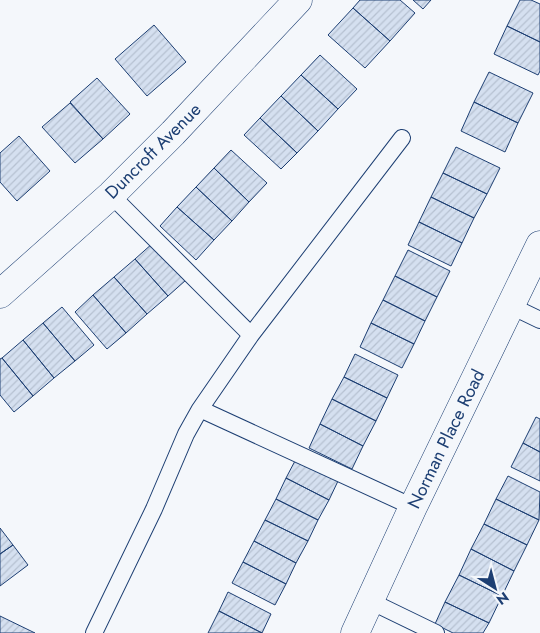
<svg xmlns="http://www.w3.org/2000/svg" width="540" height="633" font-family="Jost,sans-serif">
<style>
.building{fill:url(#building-hatch);stroke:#1d3f73}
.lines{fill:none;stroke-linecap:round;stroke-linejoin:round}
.lane-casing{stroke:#1d3f73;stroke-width:18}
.street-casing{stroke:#1d3f73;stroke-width:29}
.secondary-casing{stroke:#1d3f73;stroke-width:29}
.lane{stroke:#f4f7fb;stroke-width:16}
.street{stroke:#f4f7fb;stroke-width:28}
.secondary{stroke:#f4f7fb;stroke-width:28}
.labels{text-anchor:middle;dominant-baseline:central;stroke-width:4;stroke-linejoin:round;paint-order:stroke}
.street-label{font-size:18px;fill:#1d3f73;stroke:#f4f7fb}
</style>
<defs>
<pattern id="building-hatch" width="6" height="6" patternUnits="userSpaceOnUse" patternTransform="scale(1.25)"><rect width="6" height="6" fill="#d5e0f0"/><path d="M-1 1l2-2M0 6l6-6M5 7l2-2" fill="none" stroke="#b6c1d1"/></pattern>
</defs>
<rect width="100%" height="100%" fill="#f4f7fb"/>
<path class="building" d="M360,0H400L415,13L390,41L353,8Z
M413,0H431L423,9Z
M520,0H531L540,4V42L507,26Z
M353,8L390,41L365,68L328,35Z
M154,25L186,62L147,96L115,59Z
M507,26L540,42V71L538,75L494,54Z
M320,55L357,89L338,109L301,75Z
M489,72L533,93L518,123L474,102Z
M301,75L338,109L318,131L281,96Z
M97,78L130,114L103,139L70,102Z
M281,96L318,131L297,153L260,118Z
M474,102L518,123L505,152L461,131Z
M70,103L103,139L75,163L42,127Z
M260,118L297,153L281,169L244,135Z
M19,136L50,171L17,201L0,182V153Z
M456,147L500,168L487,194L443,173Z
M231,150L267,183L249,202L214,168Z
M214,168L249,202L232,221L196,187Z
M443,173L487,194L474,218L431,197Z
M196,187L232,221L214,240L177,207Z
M431,197L474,218L462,243L419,222Z
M177,207L214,240L196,260L160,226Z
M419,222L462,243L451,266L408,245Z
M153,243L186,280L168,296L135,259Z
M408,250L450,271L437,297L395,276Z
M135,259L168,296L147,314L114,277Z
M395,276L437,297L425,321L383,300Z
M114,277L147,314L126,333L93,295Z
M93,295L126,333L107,349L75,312Z
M383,300L425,321L414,344L371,323Z
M62,307L94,345L75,361L43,323Z
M43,323L75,361L54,378L23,340Z
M371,323L414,344L402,368L360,347Z
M23,340L54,378L33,396L2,358Z
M355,354L398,375L387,398L344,377Z
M2,358L33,396L14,412L0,395V359Z
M344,377L387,398L376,421L332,399Z
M332,399L376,421L363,446L320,424Z
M536,417L540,419V452L523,443Z
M320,424L363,446L352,469L309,448Z
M523,443L540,452V481L511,467Z
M296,459L338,481L329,500L286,478Z
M508,476L540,492L539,520L496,499Z
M286,478L329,500L318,520L276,499Z
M276,499L318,520L308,541L265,520Z
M496,499L539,520L527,545L484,524Z
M265,520L308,541L296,563L254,541Z
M484,524L527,545L514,571L471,549Z
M0,528L13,545L0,554Z
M254,541L296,563L286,584L243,562Z
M13,545L28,565L0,586V554Z
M471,549L514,571L502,596L459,575Z
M243,562L286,584L275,605L232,583Z
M459,575L502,596L489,623L445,602Z
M228,592L271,614L262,633L219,611Z
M445,602L489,623L483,633H453L435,624Z
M219,611L262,633H208Z
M0,616L35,633H0Z"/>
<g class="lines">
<defs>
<path id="lane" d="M111,195L251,335L402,138
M511,306L540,320
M200,409L413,507
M370,601L436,633
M94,633L154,509L186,434L200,409L251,335"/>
<path id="street" d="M0,294L111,195L173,133L298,0"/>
<path id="secondary" d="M355,633L413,507L540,245"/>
</defs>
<use href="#lane" class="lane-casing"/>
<use href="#street" class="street-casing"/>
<use href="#secondary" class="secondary-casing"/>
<use href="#lane" class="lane"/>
<use href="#street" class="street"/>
<use href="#secondary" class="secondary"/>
</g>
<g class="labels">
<g class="street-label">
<text transform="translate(153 151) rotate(-45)">Duncroft Avenue</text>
<text transform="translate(446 439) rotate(-64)">Norman Place Road</text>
</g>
</g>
<g transform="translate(495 588) rotate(144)" stroke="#f4f7fb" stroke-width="4" paint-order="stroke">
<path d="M0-4L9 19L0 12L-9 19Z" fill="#1d3f73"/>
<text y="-8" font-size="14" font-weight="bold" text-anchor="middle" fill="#1d3f73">N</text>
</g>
</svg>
